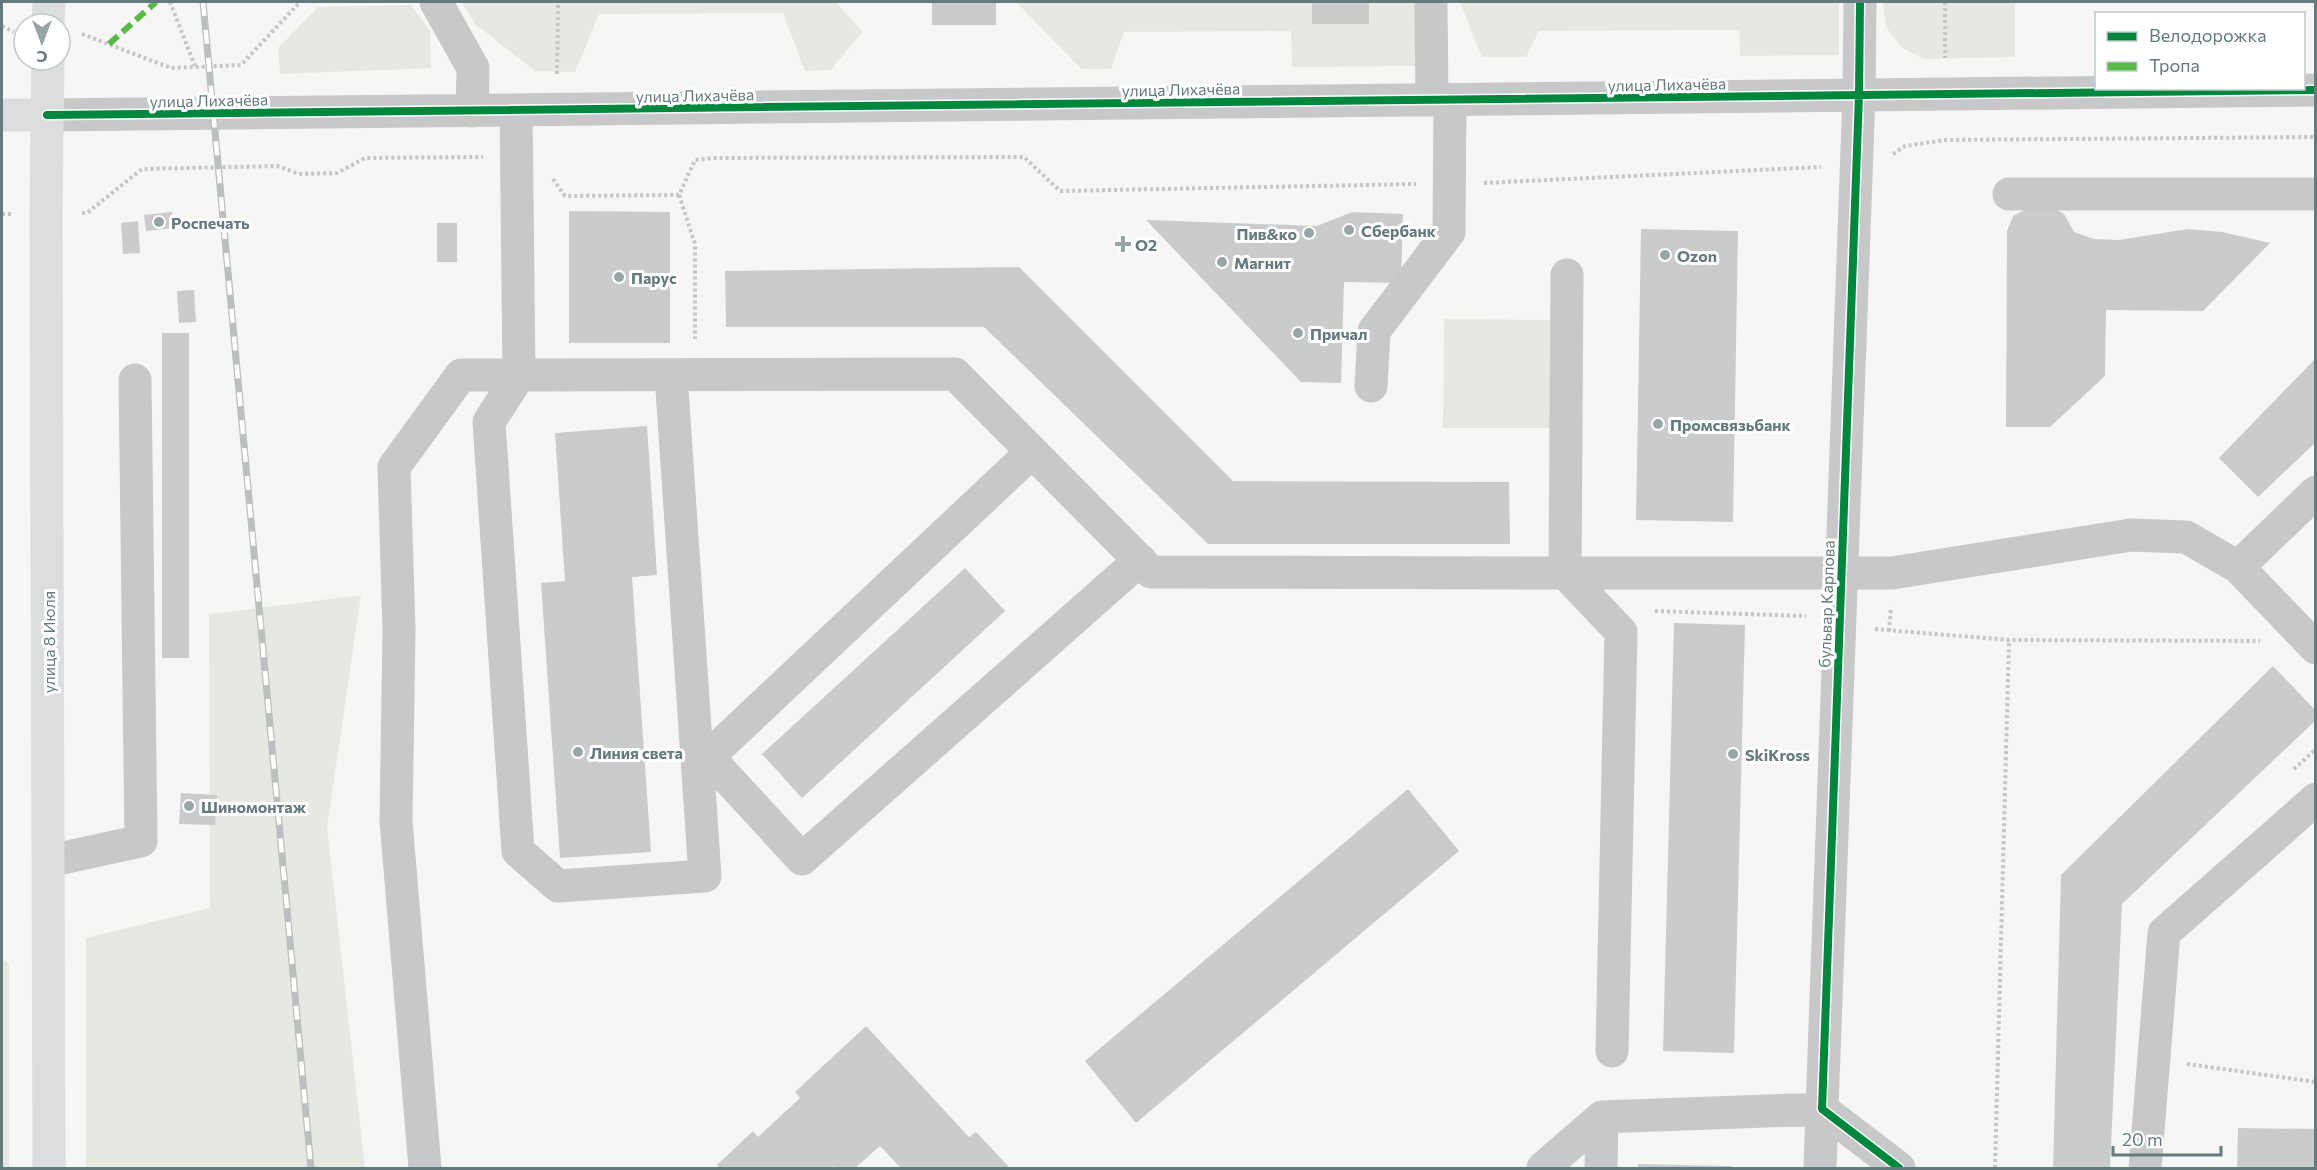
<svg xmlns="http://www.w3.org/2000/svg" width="2317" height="1170" font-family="Commissioner,sans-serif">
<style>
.green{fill:#e7e7e3}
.building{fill:#cacccc}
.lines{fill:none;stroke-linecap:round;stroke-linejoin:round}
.path{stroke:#c5c6c6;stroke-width:4;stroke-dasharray:3 3;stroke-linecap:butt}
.minor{stroke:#c6c8c9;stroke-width:33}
.major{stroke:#dcddde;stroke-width:33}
.rail-casing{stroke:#bcbfbf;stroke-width:7}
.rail{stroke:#fff;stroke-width:4.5;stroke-dasharray:14;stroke-linecap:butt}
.quiet{stroke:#58b947;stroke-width:6;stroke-dasharray:12 6;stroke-linecap:butt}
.cycleway-casing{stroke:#fff;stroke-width:11}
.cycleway{stroke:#00873e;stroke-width:8}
.poi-dot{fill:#98a5a6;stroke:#fff;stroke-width:2}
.labels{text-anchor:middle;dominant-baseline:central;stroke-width:6;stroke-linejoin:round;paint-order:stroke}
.street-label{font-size:16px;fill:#657a7c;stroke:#fff}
.poi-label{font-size:16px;font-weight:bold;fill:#657a7c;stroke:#fff;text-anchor:start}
</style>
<rect width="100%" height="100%" fill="#f6f6f5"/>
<path class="green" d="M461,2H836L862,32L831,70L805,71L783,13L599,14L575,72L535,71L476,25Z
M1016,2H1418V66L1292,67L1291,31L1124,32L1111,69H1081Z
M1460,2H1839V55L1740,56L1739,30L1539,31L1526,57H1482Z
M1883,2H2015V57L1924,59L1901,47L1886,27Z
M411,5L430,31L431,68L280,74L278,48L318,7Z
M1444,319L1551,320V428H1443Z
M361,595L327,827L365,1168H86V938L210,908L209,614Z
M2,959L9,963V1168H2Z"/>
<path class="building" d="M932,2H996V25H932Z
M1312,2H1369V24H1312Z
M2031,207L2055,209L2064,214L2074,232L2094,239L2119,240L2188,229L2222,232L2270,243L2203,311L2106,310L2105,376L2050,427H2006L2007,231L2013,216Z
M569,211L670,212V343H569Z
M172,212L174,228L146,231L144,215Z
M1352,212L1403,214L1401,283L1344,282L1341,383L1301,382L1146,220L1317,226Z
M138,221L140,253L123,254L121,223Z
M437,223H457V262H437Z
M1641,229L1738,231L1733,522L1636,520Z
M1019,267L1233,481L1509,482L1510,544H1208L984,327H726L725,271Z
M194,290L196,322L179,323L177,291Z
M162,333H189V658H162Z
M2316,358V442L2258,497L2219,458Z
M647,426L657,575L632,577L651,852L560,858L541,583L565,581L555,433Z
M965,568L1005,611L802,798L762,754Z
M1674,623L1745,625L1734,1053L1663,1051Z
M2273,666L2316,711V720L2122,904L2110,1168H2053L2061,875Z
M1408,789L1459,851L1136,1123L1085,1061Z
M181,793L217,795L215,825L179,824Z
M866,1026L969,1137L976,1132L1009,1167L901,1168L880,1146L855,1168H836L834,1166L831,1168H720L717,1165L753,1131L758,1137L800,1098L795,1092Z
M2238,1128L2316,1129V1168H2237Z
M1638,1164L1732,1166V1168H1638Z"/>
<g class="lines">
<path class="path" d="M170,2L195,66
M1945,2V58
M2,26L14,32
M82,34L171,68L241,65L300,2
M557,74L558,2
M1893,154L1905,146L1945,140L2316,137
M553,179L565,196L679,195L695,160L713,158L1024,157L1060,191L1416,184
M1484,183L1821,167
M679,195L695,244V339
M82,213H87L142,169L277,166L299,174L337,173L365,158L483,157
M2,214H11
M1655,611L1806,616
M1875,629L2009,640L2260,641
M1889,631L1891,607
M2294,769L2316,749
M2187,1064L2316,1082
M1995,1168L2009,640"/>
<path class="minor" d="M436,2L473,68L472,111
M1431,2L1432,100
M1860,2L1859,95L1822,1109L1899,1168
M516,110L519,375L489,422L518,851L558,886L705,876L671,375
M47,115L2316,90
M2009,194H2316
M1567,275L1565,573H1892L2131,535L2186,537L2238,567L2316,492
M1371,386L1374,331L1449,232L1450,100
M1032,452L708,757L802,859L1140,560
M2238,567L2316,648
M49,861L141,841L135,380
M425,1168L396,821L399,630L394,467L461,375L955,374L1151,572L1565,573L1621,632L1612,1051
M1543,1168L1602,1117
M1601,1168L1602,1117L1822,1109L1820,1168
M2145,1168L2164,933L2316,799"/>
<path class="major" d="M48,24L49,2
M48,60L46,213L49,1168
M2,115H47"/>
<defs>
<path id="rail" d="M203,2L311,1168"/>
</defs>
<use href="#rail" class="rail-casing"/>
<use href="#rail" class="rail"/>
<path class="quiet" d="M109,44L156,2"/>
<defs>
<path id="cycleway" d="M1860,2L1859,95L1822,1109L1899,1168
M47,115L2316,90"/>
</defs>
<use href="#cycleway" class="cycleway-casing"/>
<use href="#cycleway" class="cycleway"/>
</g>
<g class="poi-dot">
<circle cx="159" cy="222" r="6"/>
<circle cx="1349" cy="230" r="6"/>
<circle cx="1309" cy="233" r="6"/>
<path d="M1120 235h6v6h6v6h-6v6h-6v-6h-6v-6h6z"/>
<circle cx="1665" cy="255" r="6"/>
<circle cx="1222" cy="262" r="6"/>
<circle cx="619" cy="277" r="6"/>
<circle cx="1298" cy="333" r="6"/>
<circle cx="1658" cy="424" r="6"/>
<circle cx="578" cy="752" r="6"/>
<circle cx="1733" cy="754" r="6"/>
<circle cx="189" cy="806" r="6"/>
</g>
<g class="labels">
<g class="street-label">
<text transform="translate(1667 84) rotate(-1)">улица Лихачёва</text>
<text transform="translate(1181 89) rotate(-1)">улица Лихачёва</text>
<text transform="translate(695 95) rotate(-1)">улица Лихачёва</text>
<text transform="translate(209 100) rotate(-1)">улица Лихачёва</text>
<text transform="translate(1826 604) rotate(-88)">бульвар Карпова</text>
<text transform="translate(48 642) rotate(-90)">улица 8 Июля</text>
</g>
<g class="poi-label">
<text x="171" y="222">Роспечать</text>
<text x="1361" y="230">Сбербанк</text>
<text x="1297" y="233" text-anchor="end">Пив&amp;ко</text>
<text x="1135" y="244">O2</text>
<text x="1677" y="255">Ozon</text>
<text x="1234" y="262">Магнит</text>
<text x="631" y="277">Парус</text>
<text x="1310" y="333">Причал</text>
<text x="1670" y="424">Промсвязьбанк</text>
<text x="590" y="752">Линия света</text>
<text x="1745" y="754">SkiKross</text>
<text x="201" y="806">Шиномонтаж</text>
</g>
</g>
<rect width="2317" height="1170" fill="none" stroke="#657a7c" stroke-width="6"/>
<rect x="2095" y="12" width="210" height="78" fill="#ffffff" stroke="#c1cacb" stroke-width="1.5"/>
<rect x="2107" y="32" width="30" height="9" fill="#00873e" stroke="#c1cacb" stroke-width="1.5"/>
<text x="2149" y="42" font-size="18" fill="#657a7c">Велодорожка</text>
<rect x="2107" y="62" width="30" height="9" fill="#58b947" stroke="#c1cacb" stroke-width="1.5"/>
<text x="2149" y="72" font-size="18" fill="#657a7c">Тропа</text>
<g transform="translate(42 42) rotate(180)"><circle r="28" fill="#ffffff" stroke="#c1cacb" stroke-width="1.5"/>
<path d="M0-4.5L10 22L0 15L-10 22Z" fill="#98a5a6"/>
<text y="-9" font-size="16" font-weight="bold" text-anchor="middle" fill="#657a7c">С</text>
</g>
<path d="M2113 1146v9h108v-9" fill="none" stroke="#657a7c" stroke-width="3"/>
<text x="2122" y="1146" font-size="18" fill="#657a7c" stroke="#ffffff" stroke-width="4.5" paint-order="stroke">20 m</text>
</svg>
